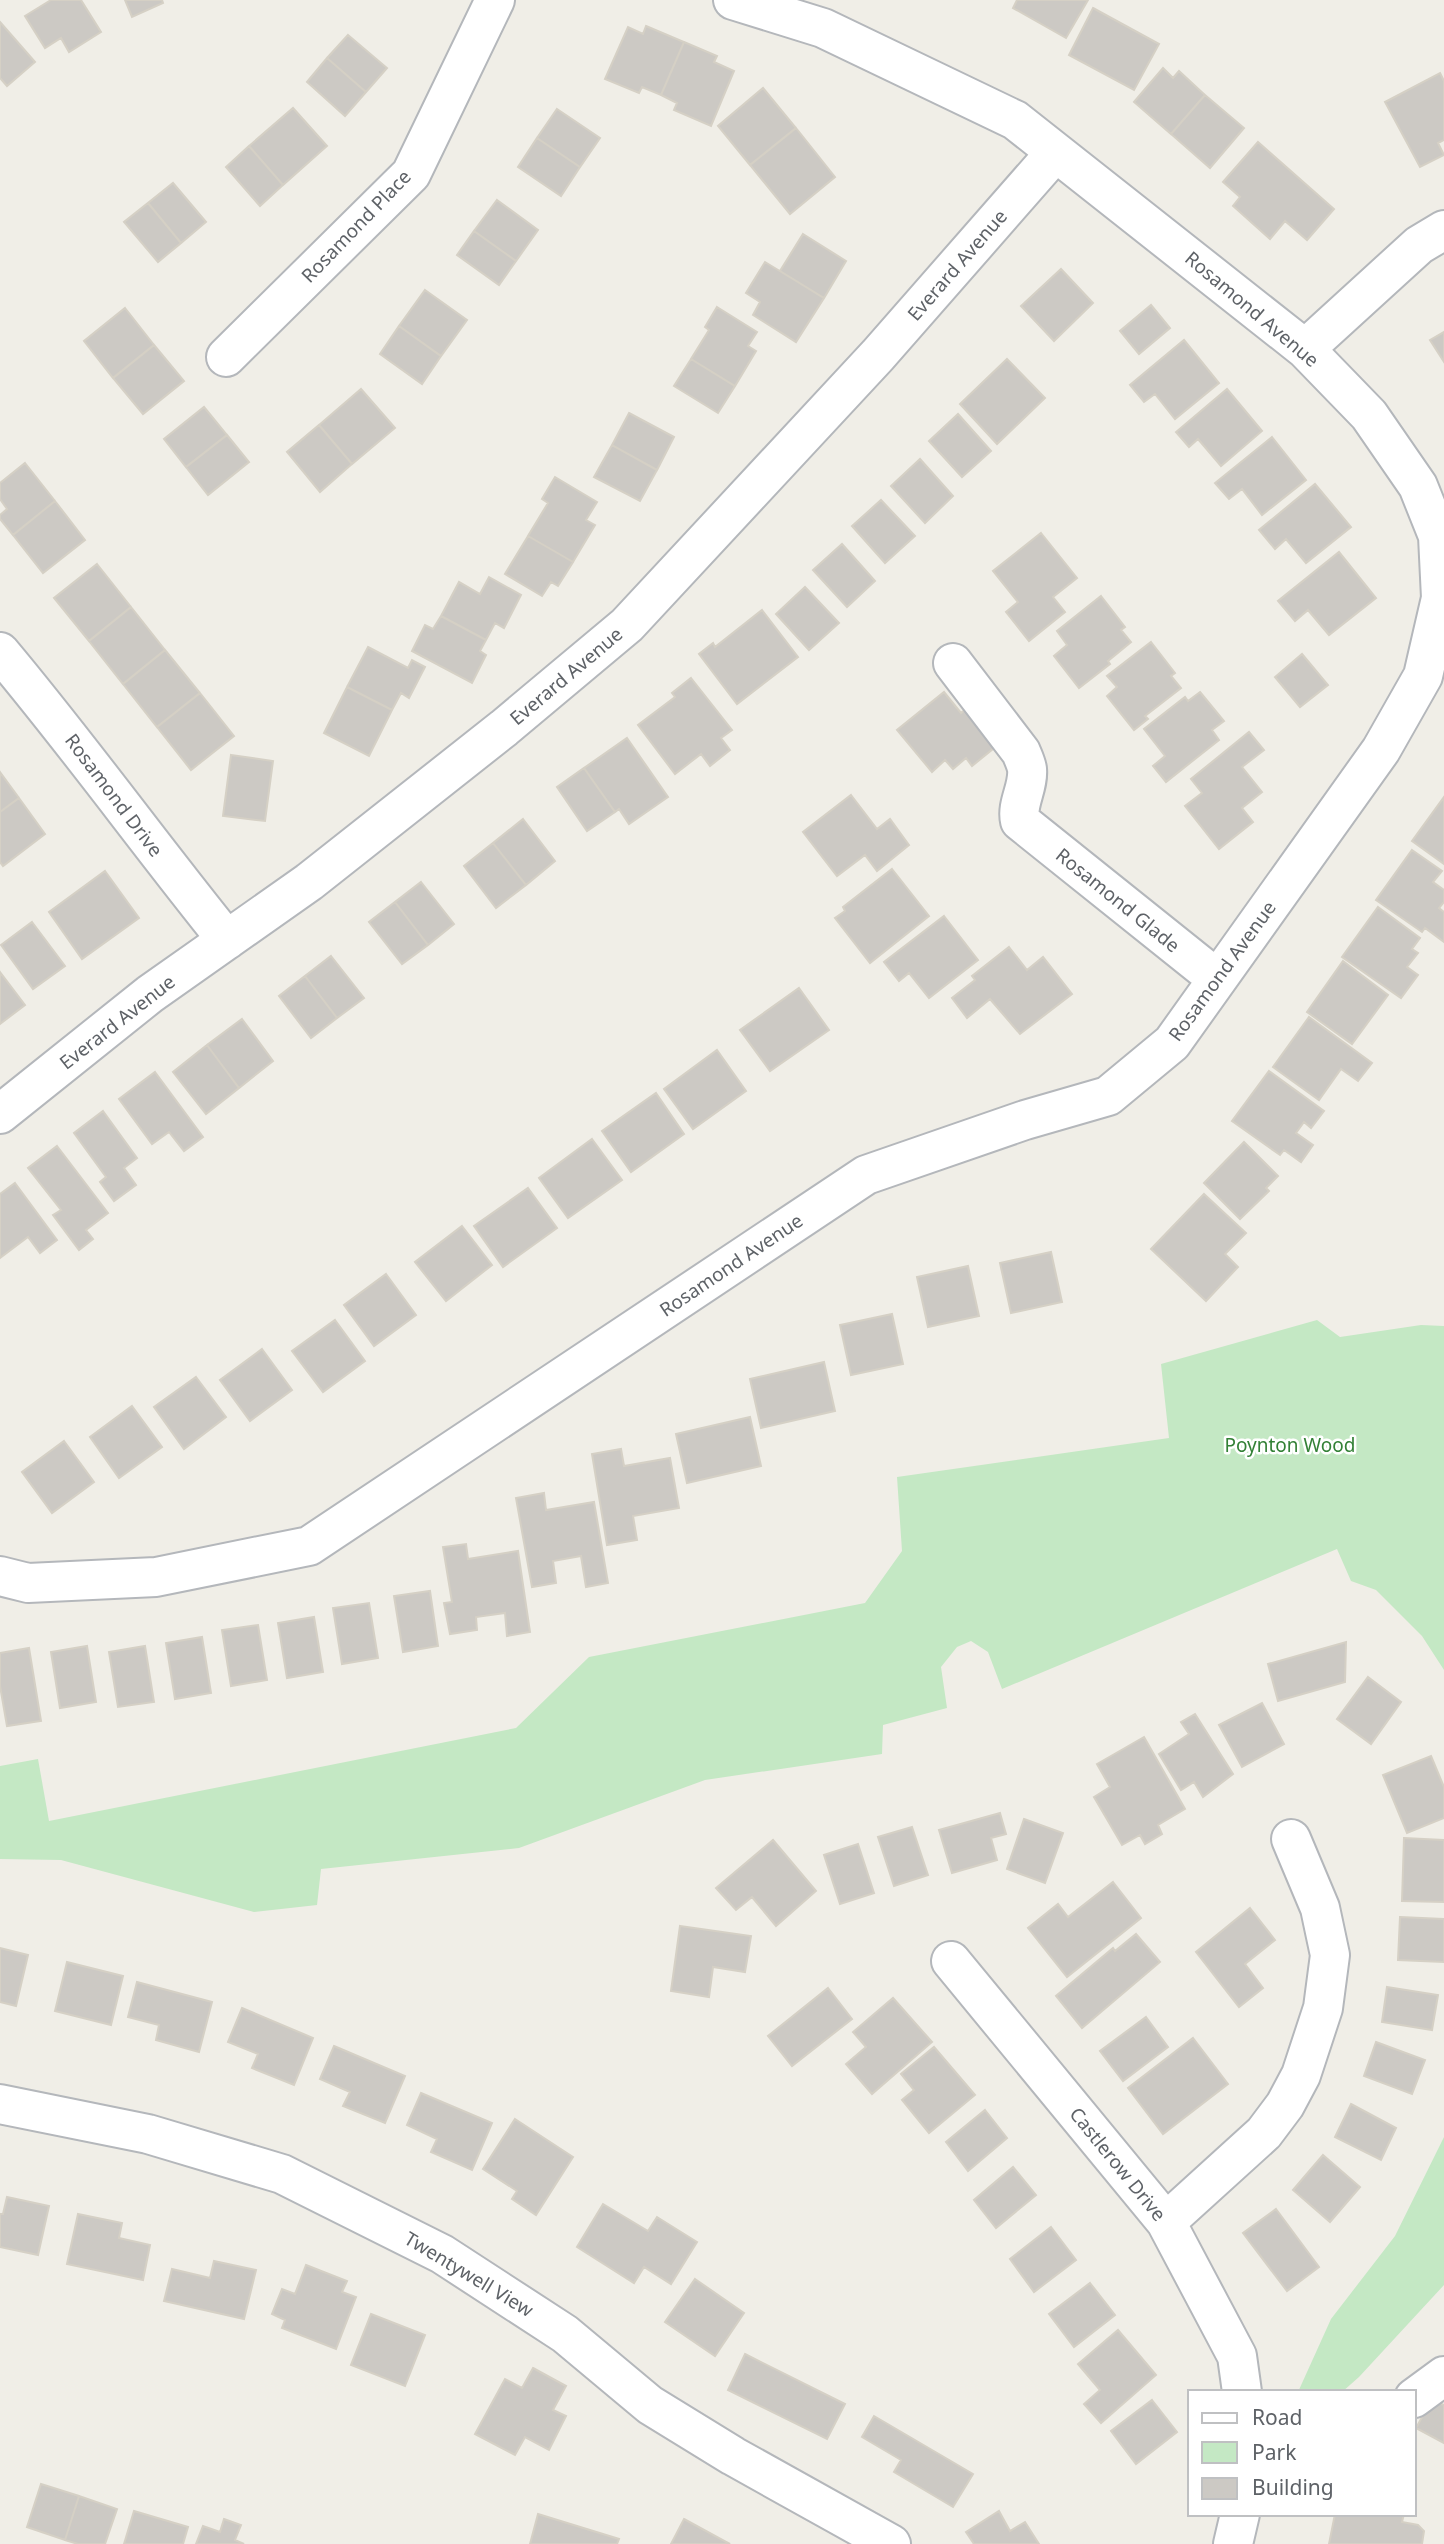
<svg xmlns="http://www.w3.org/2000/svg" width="1444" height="2544" font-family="'Noto Sans',sans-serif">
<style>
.green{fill:#c4e8c4}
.building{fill:#ccc9c4;stroke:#d5d0c5;stroke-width:2}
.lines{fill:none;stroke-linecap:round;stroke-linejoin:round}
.minor-casing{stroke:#b4b7bb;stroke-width:42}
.minor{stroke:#fff;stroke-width:38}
.labels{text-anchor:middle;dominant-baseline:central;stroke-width:5;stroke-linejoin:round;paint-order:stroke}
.street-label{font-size:19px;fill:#5e6267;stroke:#fff}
.park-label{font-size:19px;fill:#338136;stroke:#fff}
</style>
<rect width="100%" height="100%" fill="#f0eee7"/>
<path class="green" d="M1317,1320L1340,1337L1421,1325L1444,1326V1670L1422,1636L1376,1590L1351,1581L1337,1549L1002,1689L988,1652L971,1641L957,1647L941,1667L947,1708L883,1725L882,1754L705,1780L519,1848L321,1869L317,1905L254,1912L61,1860L0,1859V1766L38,1759L49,1821L516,1728L589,1657L865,1603L902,1551L897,1477L1169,1438L1161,1364Z
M1444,2137V2285L1359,2377L1342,2392H1298L1331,2319L1395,2236Z"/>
<path class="building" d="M51,0H81L101,32L69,52L61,38L45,48L25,16Z
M125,0H162L163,3L132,17Z
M1017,0H1088L1066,38L1013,8Z
M1093,8L1159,44L1134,90L1069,55Z
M0,22L35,62L7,86L0,78Z
M646,26L684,42L661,95L642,87L639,93L605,79L628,27L643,34Z
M348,35L387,68L366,92L327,58Z
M684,42L717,56L714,62L734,71L711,126L674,110L677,103L661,95Z
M327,58L366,92L345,116L307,82Z
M1163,68L1173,78L1179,71L1205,95L1171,134L1134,102Z
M1440,73L1444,81V140L1438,143L1444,155L1420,167L1385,102Z
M763,88L796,128L750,165L718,126Z
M1205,95L1244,128L1210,168L1171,134Z
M293,108L327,146L283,185L249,146Z
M557,109L600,138L580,167L537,138Z
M796,128L835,177L790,214L750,165Z
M537,138L580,167L561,196L518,167Z
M1258,142L1334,209L1307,240L1285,221L1270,239L1233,206L1240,197L1223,182Z
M249,146L283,185L260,206L226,167Z
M173,183L206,222L181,243L148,203Z
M497,200L538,230L516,261L474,231Z
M148,203L181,243L158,262L124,222Z
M474,231L516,261L499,285L457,255Z
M803,234L846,261L824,298L780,271Z
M765,262L824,298L796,342L753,315L760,302L746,293Z
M1061,269L1093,303L1054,341L1021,306Z
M425,290L467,320L441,356L399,326Z
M1151,305L1170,328L1139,354L1120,331Z
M717,307L757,332L748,346L756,351L735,386L691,359L709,330L705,327Z
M125,308L154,345L113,378L84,341Z
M399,326L441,356L422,384L380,354Z
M1444,332V362L1430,340Z
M1184,340L1219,383L1175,419L1155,394L1144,402L1130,385Z
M154,345L184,381L143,414L113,378Z
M691,359L735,386L718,413L674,386Z
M1007,359L1045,398L997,444L960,404Z
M361,389L395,428L352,464L319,425Z
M1227,389L1262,431L1221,466L1198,439L1189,447L1176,432Z
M204,407L227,435L186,467L164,439Z
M629,413L674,437L657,470L612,445Z
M958,414L991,451L962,477L929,441Z
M319,425L352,464L320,492L287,452Z
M227,435L249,462L208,495L186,467Z
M1272,437L1306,480L1262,515L1242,489L1229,499L1215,483Z
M612,445L657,470L640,501L594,477Z
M920,459L953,496L925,523L891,486Z
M25,463L55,501L13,535L0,519V515L7,509L0,499V483Z
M555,477L597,502L586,520L595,525L573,562L528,536L548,503L542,499Z
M1315,484L1351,527L1306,563L1286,539L1275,549L1259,530Z
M881,500L915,536L885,563L852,526Z
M55,501L85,540L43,573L13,535Z
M1041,533L1077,578L1053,597L1065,612L1029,641L1006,612L1018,602L993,571Z
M528,536L573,562L558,586L551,582L542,596L505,574Z
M842,544L875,581L847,607L813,570Z
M1339,552L1376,598L1329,635L1308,610L1295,621L1278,601Z
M97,564L131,607L89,641L54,598Z
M489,577L521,595L504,628L495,623L486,640L441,616L459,582L480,594Z
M805,587L839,623L809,650L776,614Z
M1101,596L1125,627L1121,630L1131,642L1108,661L1110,664L1079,688L1054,656L1067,645L1057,631Z
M131,607L165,650L123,684L89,641Z
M762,610L798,657L737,704L699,654L713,643L715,647Z
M441,616L486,640L480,651L486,655L472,683L412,651L425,625L433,629Z
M1151,642L1175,673L1171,676L1181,688L1145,716L1148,719L1134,730L1107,696L1117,687L1107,676Z
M368,647L408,668L412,660L425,667L409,698L401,693L392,710L347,687Z
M165,650L200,693L157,727L123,684Z
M1302,654L1328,685L1300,707L1275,677Z
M691,678L732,730L721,738L730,750L710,766L701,754L675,774L638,725L675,697L672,693Z
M347,687L392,710L369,756L324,733Z
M944,692L961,713L973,703L1004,740L972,766L966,758L953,769L945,760L932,772L897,730Z
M1200,692L1224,721L1212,730L1219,740L1166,782L1153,766L1165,756L1144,729L1185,697L1188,701Z
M200,693L234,736L191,770L157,727Z
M1249,732L1264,750L1242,767L1262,792L1242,808L1253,822L1219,849L1185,806L1202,793L1191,779Z
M627,738L668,797L629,824L619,809L615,812L584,768Z
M231,755L273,761L265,821L223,816Z
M584,768L615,812L587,831L557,787Z
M0,772L19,798L0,812Z
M851,795L877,829L890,819L909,845L877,871L865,855L837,876L803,832Z
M1444,797V864L1412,841Z
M19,798L45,834L3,866L0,862V812Z
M523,819L555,861L526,885L493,843Z
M493,843L526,885L496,908L464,866Z
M1412,850L1442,871L1433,882L1444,890V902L1439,908L1444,912V942L1425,928L1422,932L1376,900Z
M892,869L929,916L870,963L835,918L845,911L843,907Z
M105,871L139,918L82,959L49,912Z
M421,882L454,924L428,945L395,902Z
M395,902L428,945L402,964L369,922Z
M1378,907L1420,938L1412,949L1418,953L1407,967L1418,975L1401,998L1342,957Z
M944,916L978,960L929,998L909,973L899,981L884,962Z
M32,922L65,966L33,989L1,945Z
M1009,947L1027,970L1043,957L1072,994L1020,1034L990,999L967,1018L952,998L975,980L972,976Z
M331,956L364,998L337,1018L305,976Z
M1343,961L1388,995L1352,1044L1307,1012Z
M0,972L25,1005L0,1024Z
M305,976L337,1018L311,1038L279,996Z
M799,988L829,1030L770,1071L740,1030Z
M1309,1017L1372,1063L1358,1081L1341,1069L1319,1100L1273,1067Z
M242,1019L273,1061L239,1088L207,1045Z
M207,1045L239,1088L206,1114L173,1072Z
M717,1050L746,1091L693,1129L664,1089Z
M1269,1071L1324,1111L1311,1128L1304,1122L1296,1133L1313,1145L1301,1162L1284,1150L1280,1155L1232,1121Z
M155,1072L203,1137L184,1151L169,1132L152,1144L119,1099Z
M656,1093L684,1134L631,1172L602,1131Z
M103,1111L137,1158L124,1168L136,1185L114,1201L100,1182L106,1177L74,1133Z
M592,1139L622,1180L568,1218L539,1178Z
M1244,1142L1278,1176L1266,1188L1269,1191L1240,1219L1204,1183Z
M57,1146L108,1213L86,1230L93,1239L79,1250L53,1215L61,1210L28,1168Z
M15,1183L57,1240L40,1253L28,1237L0,1258V1194Z
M528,1188L557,1228L503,1267L474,1226Z
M1204,1194L1246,1233L1225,1254L1238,1267L1206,1301L1151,1249Z
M462,1226L492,1265L446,1301L415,1262Z
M1051,1252L1062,1302L1011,1313L1000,1263Z
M968,1266L979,1316L928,1327L917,1277Z
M386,1274L416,1315L374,1346L344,1305Z
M892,1314L903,1364L851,1375L840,1325Z
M335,1320L365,1361L323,1392L292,1351Z
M262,1349L292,1390L250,1421L220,1380Z
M824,1362L835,1411L761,1428L750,1379Z
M196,1377L226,1417L184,1449L154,1407Z
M132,1406L162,1447L119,1478L90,1437Z
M750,1417L761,1466L687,1483L676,1434Z
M64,1441L94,1482L52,1513L22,1472Z
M621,1449L624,1466L670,1458L679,1508L633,1516L637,1540L607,1545L592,1454Z
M544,1493L546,1510L594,1502L608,1583L586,1587L581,1556L553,1561L556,1583L532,1587L516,1498Z
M466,1544L468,1559L518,1551L530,1632L507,1636L505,1613L476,1617L477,1630L450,1634L444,1603L452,1602L443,1547Z
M430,1591L438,1646L403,1652L394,1596Z
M369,1603L378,1658L342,1664L333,1608Z
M314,1617L323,1672L287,1678L278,1623Z
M258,1625L267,1680L231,1686L222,1630Z
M202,1637L211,1693L175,1699L166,1643Z
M1346,1642L1345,1682L1278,1701L1268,1664Z
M87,1646L96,1702L60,1708L51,1652Z
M145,1646L154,1702L118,1707L109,1652Z
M29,1648L41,1721L7,1726L0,1686V1653Z
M1368,1677L1401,1702L1371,1744L1337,1719Z
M1262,1703L1284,1744L1242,1767L1219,1725Z
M1195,1714L1233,1774L1203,1797L1194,1782L1181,1790L1159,1754L1189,1734L1181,1722Z
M1144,1737L1185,1809L1158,1825L1162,1834L1145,1844L1140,1835L1122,1845L1094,1797L1110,1787L1097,1764Z
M1431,1756L1444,1787V1818L1407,1833L1383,1775Z
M1000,1813L1006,1834L991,1838L997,1860L952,1873L939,1830Z
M1024,1819L1063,1833L1045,1883L1007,1869Z
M912,1827L928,1875L894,1886L878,1837Z
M1404,1838L1444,1840V1902L1402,1901Z
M773,1840L816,1891L776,1926L752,1897L736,1910L716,1888Z
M858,1844L874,1893L840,1904L824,1855Z
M1113,1882L1141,1918L1067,1977L1028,1928L1058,1904L1068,1917Z
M1250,1908L1275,1940L1245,1964L1263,1988L1239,2007L1196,1952Z
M1400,1917L1444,1919V1962L1398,1960Z
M680,1926L751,1936L745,1972L713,1967L709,1997L671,1991Z
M1136,1934L1160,1962L1082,2028L1056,1996L1113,1948L1115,1951Z
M0,1948L28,1955L16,2006L0,2002Z
M67,1962L123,1976L111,2025L55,2011Z
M137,1982L212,2002L199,2052L156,2040L159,2025L128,2017Z
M1387,1987L1438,1995L1432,2030L1382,2022Z
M828,1988L852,2019L792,2066L768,2036Z
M893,1998L932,2042L872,2094L846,2064L866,2047L853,2032Z
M242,2008L313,2038L294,2085L252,2068L258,2054L228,2042Z
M1146,2017L1168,2047L1123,2081L1100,2051Z
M1193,2038L1228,2084L1163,2134L1128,2088Z
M1376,2042L1425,2060L1412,2094L1364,2076Z
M334,2046L405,2076L385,2123L343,2106L350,2092L320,2079Z
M934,2047L975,2095L929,2133L902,2100L914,2090L901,2074Z
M421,2093L492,2123L472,2170L431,2152L437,2139L407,2125Z
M1351,2104L1396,2128L1381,2160L1335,2137Z
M985,2110L1007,2138L968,2171L946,2142Z
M515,2119L573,2157L536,2215L512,2199L517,2191L483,2169Z
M1323,2155L1360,2187L1330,2222L1293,2190Z
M1013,2167L1036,2195L996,2228L974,2200Z
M7,2197L49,2206L38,2255L0,2247V2214H3Z
M603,2204L648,2231L657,2217L697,2242L671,2284L644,2267L634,2283L577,2247Z
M1276,2209L1319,2267L1287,2291L1243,2233Z
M78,2214L122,2223L119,2238L150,2245L143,2280L67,2264Z
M1051,2227L1076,2260L1034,2292L1010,2259Z
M214,2261L256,2270L244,2319L164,2301L172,2269L210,2278Z
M306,2265L347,2281L342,2292L356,2297L336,2349L282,2328L285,2320L272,2314L282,2289L295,2294Z
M695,2279L744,2313L715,2356L665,2322Z
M1090,2283L1115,2315L1074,2347L1049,2314Z
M371,2314L425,2335L405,2386L351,2365Z
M1118,2330L1156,2375L1101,2423L1084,2404L1100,2390L1078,2364Z
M745,2354L845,2404L827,2439L728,2390Z
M533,2368L566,2386L553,2410L566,2416L549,2450L525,2437L515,2455L475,2434L505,2379L522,2388Z
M1432,2399L1444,2405V2443L1416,2428Z
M1152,2400L1177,2432L1136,2464L1111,2431Z
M874,2416L973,2474L953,2507L894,2472L901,2460L862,2437Z
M41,2484L79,2496L65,2540L27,2527Z
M79,2496L117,2509L105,2544H78L65,2540Z
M134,2511L188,2527L183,2544H124Z
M999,2511L1010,2531L1025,2522L1039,2544H974L966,2532Z
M538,2514L619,2539L617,2544H530Z
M1335,2514H1404L1402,2522L1418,2525L1424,2531L1422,2544H1329Z
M224,2519L241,2525L235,2540L244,2544H196L203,2526L220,2532Z
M684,2519L730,2544H671Z"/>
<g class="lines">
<defs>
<path id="minor" d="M1305,349L1419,245L1444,230
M226,357L411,174L495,0
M0,652C79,746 150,845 227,940
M953,663L1021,752C1023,757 1026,763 1027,769C1029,787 1016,804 1020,821L1216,978
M0,1114L150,994L309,882L504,728L627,625L878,355L1055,153
M0,1576L28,1583L156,1577L309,1546L866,1175L1025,1120L1108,1096L1172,1043L1381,750L1423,676L1441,598L1438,536L1418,486L1369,415L1305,349L1015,120L823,28L733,0
M951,1961L1166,2222L1237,2356L1242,2392
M0,2104L148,2134L282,2174L442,2254L565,2334L650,2405L733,2456L891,2544
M1166,2222L1264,2133L1285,2105L1301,2075L1323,2008L1330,1955L1320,1908L1291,1839
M1414,2398L1444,2376
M1233,2544L1240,2514"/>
</defs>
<use href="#minor" class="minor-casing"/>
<use href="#minor" class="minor"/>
</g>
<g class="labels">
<g class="street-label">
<text transform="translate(356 226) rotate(-46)">Rosamond Place</text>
<text transform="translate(957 265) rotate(-49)">Everard Avenue</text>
<text transform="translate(1252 309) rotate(40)">Rosamond Avenue</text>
<text transform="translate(566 676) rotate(-40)">Everard Avenue</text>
<text transform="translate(114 795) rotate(53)">Rosamond Drive</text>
<text transform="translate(1118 900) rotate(39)">Rosamond Glade</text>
<text transform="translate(1222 971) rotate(-54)">Rosamond Avenue</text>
<text transform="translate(117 1022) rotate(-38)">Everard Avenue</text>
<text transform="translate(731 1265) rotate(-34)">Rosamond Avenue</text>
<text transform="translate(1118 2164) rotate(51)">Castlerow Drive</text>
<text transform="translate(469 2274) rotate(31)">Twentywell View</text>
</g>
<g class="park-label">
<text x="1290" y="1445">Poynton Wood</text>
</g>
</g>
<rect x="1188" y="2390" width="228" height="126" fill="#ffffff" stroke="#bfc0c2" stroke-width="2"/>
<rect x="1202" y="2413" width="35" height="10" fill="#ffffff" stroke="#bfc0c2" stroke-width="2"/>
<text x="1252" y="2425" font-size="21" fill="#5e6267">Road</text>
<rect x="1202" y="2442" width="35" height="21" fill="#c4e8c4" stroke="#bfc0c2" stroke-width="2"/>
<text x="1252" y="2460" font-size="21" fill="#5e6267">Park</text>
<rect x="1202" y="2478" width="35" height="21" fill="#ccc9c4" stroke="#bfc0c2" stroke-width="2"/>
<text x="1252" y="2495" font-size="21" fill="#5e6267">Building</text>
</svg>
